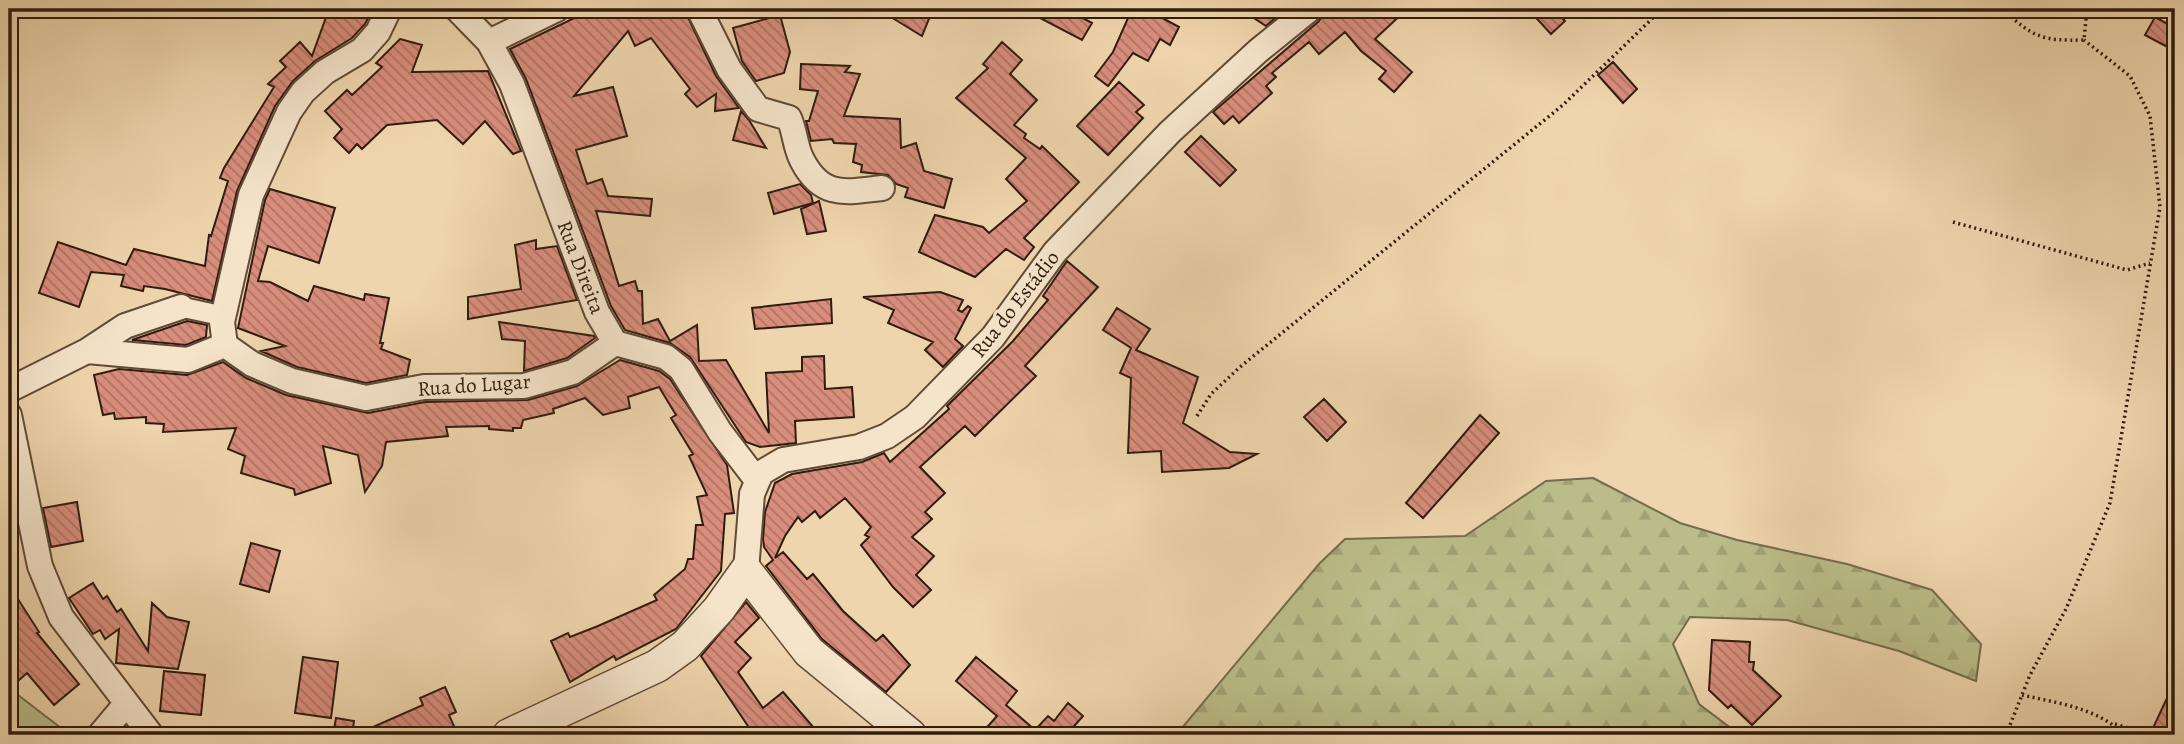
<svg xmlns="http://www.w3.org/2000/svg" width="2184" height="744" font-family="Alegreya,serif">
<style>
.grass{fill:#babd89;stroke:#756c4c;stroke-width:2}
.forest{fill:url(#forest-firs);stroke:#756c4c;stroke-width:2}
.building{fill:url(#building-back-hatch);stroke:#301c0e;stroke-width:2}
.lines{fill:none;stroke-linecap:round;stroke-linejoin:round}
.pedestrian-casing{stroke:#604a36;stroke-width:23}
.minor-casing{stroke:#604a36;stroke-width:28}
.tertiary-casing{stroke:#604a36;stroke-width:35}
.path{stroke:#301c0e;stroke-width:3.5;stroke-dasharray:2 3.5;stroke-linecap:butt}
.pedestrian{stroke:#f5e4ca;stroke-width:19}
.minor{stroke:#f5e4ca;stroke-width:24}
.tertiary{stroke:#f5e4ca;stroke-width:32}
.labels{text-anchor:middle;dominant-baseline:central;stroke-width:6;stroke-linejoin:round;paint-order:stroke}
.street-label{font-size:21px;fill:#301c0e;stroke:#f5e4ca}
</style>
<defs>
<pattern id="forest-firs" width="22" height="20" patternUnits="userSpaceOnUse" patternTransform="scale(1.75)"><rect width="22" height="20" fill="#babd89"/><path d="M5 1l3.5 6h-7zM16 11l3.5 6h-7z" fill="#a0a275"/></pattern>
<pattern id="building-back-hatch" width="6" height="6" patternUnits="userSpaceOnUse" patternTransform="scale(1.75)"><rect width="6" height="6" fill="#d98e7d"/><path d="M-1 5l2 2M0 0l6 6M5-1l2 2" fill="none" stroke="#b07365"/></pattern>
</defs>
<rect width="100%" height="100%" fill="#efd5ad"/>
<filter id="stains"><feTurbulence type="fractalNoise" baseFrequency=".00286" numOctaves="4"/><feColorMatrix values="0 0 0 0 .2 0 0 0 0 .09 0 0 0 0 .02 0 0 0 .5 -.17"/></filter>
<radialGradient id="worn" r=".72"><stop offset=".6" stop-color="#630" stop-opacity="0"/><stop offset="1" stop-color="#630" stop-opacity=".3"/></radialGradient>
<path class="grass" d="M9,688L70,735H9Z"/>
<path class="forest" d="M1593,478L1680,523L1737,540L1847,564L1932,590L1981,644L1976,681L1899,651L1787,620L1690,617L1673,644L1699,704L1740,735H1176L1319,564L1345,539L1465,536L1546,481Z"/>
<path class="building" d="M329,9H373L365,24L352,38L315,61L293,81L275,106L237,191L212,301L165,289L144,286L143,291L121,286L124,275L91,272L79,307L39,293L58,242L126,265L134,249L205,266L209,235L211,236L228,181L220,178L224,168L274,87L268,84L286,67L280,61L300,42L312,56Z
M593,9H684L716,76L739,108L715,111L716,94L697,107L685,94L690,89L651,38L635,46L628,31L574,96L613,87L627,136L576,150L587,184L602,179L608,196L652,199L650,216L596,211L619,286L635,281L638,291H642L643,324L658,319L670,341L697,325L699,361L726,360L769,433L766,373L802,371V357L824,356L825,389L852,387L854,417L795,421L796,443L760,447L746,442L690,357L670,343L625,330L611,306L526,79L510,49Z
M878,9H933L922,36Z
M1023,9H1066L1092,23L1082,40Z
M1132,9H1146L1179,27L1170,45L1160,39L1148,61L1133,53L1108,86L1095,76L1113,52Z
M1240,9H1270L1279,15L1266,26Z
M1325,9H1407L1375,39L1412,72L1394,92L1379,79L1386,71L1361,51L1345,32L1319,54L1309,42L1272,73L1276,77L1266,86L1272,93L1239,123L1233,116L1224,124L1213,112L1319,21Z
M1528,9H1554L1565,21L1551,34Z
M780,15L790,52L784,73L756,81L742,61L733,28Z
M2155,17L2175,28V51L2145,35Z
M400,39L422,45L412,72L488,71L521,151L513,154L485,121L463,144L437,120L387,125L362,149L357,144L349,153L334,138L342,129L325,111L347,90L352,95L382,67L376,63Z
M1002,42L1022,60L1010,74L1037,100L1014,125L1026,134L1024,138L1040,149L1042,146L1079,182L1024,238L1034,247L1024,260L1006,249L975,277L919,252L935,215L983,227L989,233L1027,201L1006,179L1026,158L956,98L988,68L983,64Z
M1613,62L1637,89L1623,103L1598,75Z
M801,64L850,66L845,72L860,74L844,116L900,119L901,148L916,143L924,171L952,179L944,208L905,197L908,188L896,184L888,175L861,172L862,165L853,162L856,144L834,143L832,139L811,141L806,121H809L818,91L800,89Z
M1119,82L1144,105L1136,112L1143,118L1108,155L1077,126Z
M741,111L749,120L766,148L733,140Z
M1201,136L1236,170L1220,186L1185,152Z
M800,184L811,195L813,203L774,214L768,193Z
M270,189L335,208L319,263L268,246L258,281L270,282L308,301L314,286L364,300L365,294L389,298L380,343H383L381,349L410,360L407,375L366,383L297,367L261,351L285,346L238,328L265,200Z
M819,201L826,231L807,234L801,209Z
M536,240V249L557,246L577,300L468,319V297L521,289L515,245Z
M1067,261L1098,287L1025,366L1036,376L975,436L965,426L920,467L945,493L925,512L932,519L912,537L934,556L916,575L931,590L913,607L893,587L861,545L869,537L865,535L871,527L845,498L820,518L815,511L802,522L798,517L785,536L775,558L783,552L807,579L813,574L843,611L876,641L883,635L910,665L886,692L822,639L766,566L773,560L764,547L763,539L765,512L775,483L792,474L862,462L884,453L890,462L949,409L947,406L1013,341L1048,300L1043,296Z
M940,292L963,300L958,310L962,312L968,306L971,308L955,339L963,346L943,367L925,350L933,342L888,323L894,310L863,297Z
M831,299L832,323L755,329L752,308Z
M1117,308L1150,329L1136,350L1198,377L1183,423L1230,452L1257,454L1229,468L1162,472L1161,451L1128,453L1131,378L1120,373L1131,348L1103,330Z
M187,321L207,325L206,337L186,345L132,340Z
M499,322L594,336L595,338L567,358L524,371L525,341L502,339Z
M620,360L659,371L670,379L727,465L734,513L725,514L721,571L676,629L616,660L614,656L570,682L551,641L568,633L570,637L598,626L657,600L654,595L685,569L688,559H693L696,525H703L697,497L707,495L689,456L693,454L671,418L676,415L659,387L628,397L630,408L603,415L585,398L553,409L554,413L523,420L521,428H513V431L489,429V426L446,427L448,436L386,442L382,466L365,492L358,455L323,446L331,483L295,495L294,489L241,473L245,456L228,449L236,428L163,432L164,424L146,423V417L115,419L114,413L103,415L94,375L119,369L187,375L223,362L246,378L286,395L368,413L425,402L528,400L577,386Z
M1324,399L1346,422L1327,441L1304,417Z
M1480,415L1499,433L1423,518L1406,503Z
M77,502L83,541L51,547L43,508Z
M251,543L280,551L269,592L240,584Z
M93,583L103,599L107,596L117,612L121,609L148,651L152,603L167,617L189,622L178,669L116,663L119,629L105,639L100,630L93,634L69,598Z
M9,585L39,632L37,633L79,684L54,705L27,673L9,689Z
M746,602L759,618L735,642L751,658L738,672L763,708L783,692L820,735H754L701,656Z
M1712,640L1750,642L1749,662H1754L1753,670L1781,696L1752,725L1731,705L1728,708L1709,690Z
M303,657L338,662L331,718L295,713Z
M976,657L1017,691L1006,705L1035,730L1048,716L1054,721L1068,703L1083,716L1068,733L1071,735H980L997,716L956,681Z
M164,671L205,675L201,715L160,711Z
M2175,681V735H2168L2153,728Z
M445,687L456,712L449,715L458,735H355L423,705L420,698Z
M336,718L354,721L352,735H333Z"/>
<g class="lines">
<defs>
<path id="pedestrian" d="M181,307L223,316"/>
<path id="minor" d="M457,9L489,42L512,84L597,312L615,343L666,357L681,369L720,432L756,479
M699,9L729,69L758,109L789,118C795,131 795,147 802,160C822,199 846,192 882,188
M489,42L557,9
M225,345L222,322L251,195L289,112L303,92L325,72L362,50L378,32L389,9
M87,351L188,360L225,345L252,364L292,381L366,398L424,387L524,386L573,372L615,343
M9,390L87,351L125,326L181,307
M9,415L40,566L61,617L151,735
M746,571L752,494L761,473L783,460L859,447L887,436L915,417L993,337L1055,252L1170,132L1258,51L1310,9
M100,735L126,704"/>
<path id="tertiary" d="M509,735L657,666L685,646L719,609L746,571L809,652L910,735"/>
</defs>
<use href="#pedestrian" class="pedestrian-casing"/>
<use href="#minor" class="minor-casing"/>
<use href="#tertiary" class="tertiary-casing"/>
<path class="path" d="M1981,9H1988
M2003,9C2033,38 2043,41 2084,40L2087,9
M1953,222L2127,270L2150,263
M1197,416L1211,394L1240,367L1563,105L1662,9
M2022,695C2057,703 2099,708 2124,735
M2115,724L2152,735
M2006,735L2030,675L2066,609L2110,503L2160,207L2150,116L2130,76L2084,40"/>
<use href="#pedestrian" class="pedestrian"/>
<use href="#minor" class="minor"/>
<use href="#tertiary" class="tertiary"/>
</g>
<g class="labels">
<g class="street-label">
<text transform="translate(581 267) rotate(69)">Rua Direita</text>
<text transform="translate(1015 304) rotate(-52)">Rua do Estádio</text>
<text transform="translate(474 385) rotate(-4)">Rua do Lugar</text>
</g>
</g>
<rect width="2184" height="744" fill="none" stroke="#efd5ad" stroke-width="35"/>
<rect x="10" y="10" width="2163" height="723" fill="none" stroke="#301c0e" stroke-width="3.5"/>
<rect x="18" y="18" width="2149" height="709" fill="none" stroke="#301c0e" stroke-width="2"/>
<rect width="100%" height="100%" filter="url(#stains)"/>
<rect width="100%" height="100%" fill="url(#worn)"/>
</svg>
